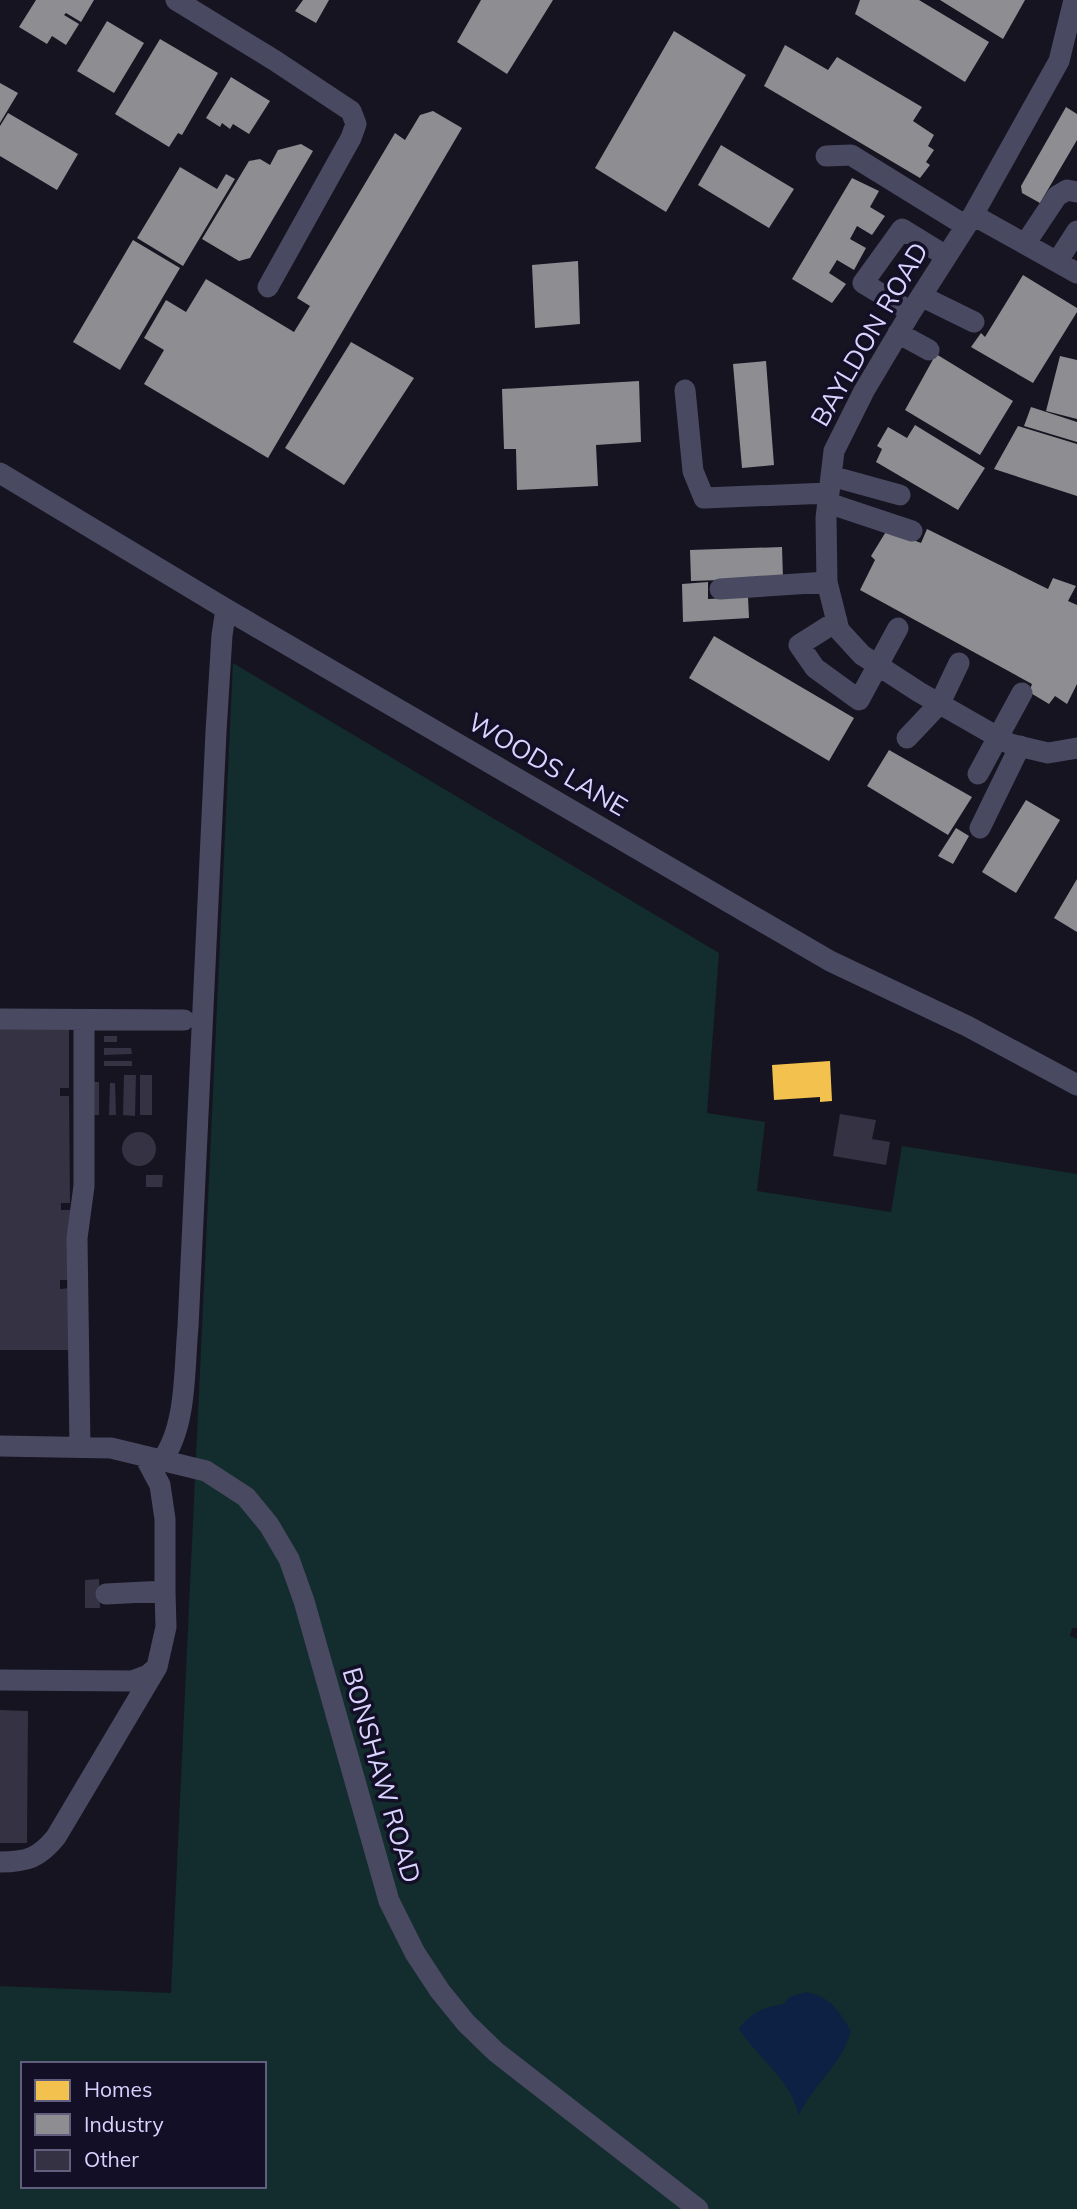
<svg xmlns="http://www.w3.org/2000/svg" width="1077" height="2209" font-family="Mulish,sans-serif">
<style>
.green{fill:#132c2d;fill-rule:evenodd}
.water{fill:#0d2144}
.homes{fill:#f2c14e}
.industry{fill:#8d8d92}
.building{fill:#343243}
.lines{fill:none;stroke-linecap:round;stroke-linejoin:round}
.minor{stroke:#4a4962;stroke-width:21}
.labels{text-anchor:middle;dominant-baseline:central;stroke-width:7;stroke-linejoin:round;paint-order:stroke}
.street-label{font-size:26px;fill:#d9d4ff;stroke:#130f26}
</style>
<rect width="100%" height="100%" fill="#161421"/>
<path class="green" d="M233,663L719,953L707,1113L765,1122L757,1191L891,1212L902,1146L1077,1174V1628H1072L1070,1636L1077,1639V2209H0V1986L171,1993ZM23,2064H264V2186H23Z"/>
<path class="water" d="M806,1992C832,1998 838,2010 851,2031C842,2064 813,2085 799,2115C790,2079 759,2059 739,2029C751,2012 765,2007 784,2004L789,1997Z"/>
<path class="homes" d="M830,1061L832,1101L820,1102V1097L774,1100L772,1065Z"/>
<path class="industry" d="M36,0H94L81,22L66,13L64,15L79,24L66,45L52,36L47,44L19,27Z
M303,0H329L316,23L295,11Z
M481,0H553L507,74L457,42Z
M860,0H919L989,42L965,82L855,14Z
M940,0H1025L1003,39Z
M107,21L144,43L114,93L77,71Z
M674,31L746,75L666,212L595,168Z
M160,39L218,73L182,135L178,133L169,147L115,114Z
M785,45L828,70L837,57L922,107L913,121L934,135L928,146L934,150L926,162L930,165L920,178L764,86Z
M231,77L270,101L249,134L233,124L230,129L222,123L220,127L206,118Z
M0,83L18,93L0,123Z
M1066,107L1077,114V140L1040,203L1022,193L1021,186Z
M433,111L462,128L268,458L144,384L164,350L144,338L166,300L186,312L206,279L294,332L310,306L297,298L395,133L405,140L420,115Z
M8,113L78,154L57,190L0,156V126Z
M301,144L313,151L250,258L239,261L202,239L249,161L260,159L270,165L278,150Z
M721,145L794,189L769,228L698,185Z
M180,167L217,189L226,174L235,179L183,266L137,238Z
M852,178L879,191L870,207L885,216L872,235L857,226L850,239L866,248L854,270L837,260L829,273L846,284L832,303L792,279Z
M133,240L180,268L120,370L73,342Z
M578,261L580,324L535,328L532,265Z
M1023,275L1077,308V312L1033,383L971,347L981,333L985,337Z
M351,342L414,378L344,485L285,448Z
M936,354L1013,401L980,455L905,410Z
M1060,356L1077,360V419L1046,411Z
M766,361L774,465L742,468L733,364Z
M639,381L641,442L596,445L598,486L517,490L516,449H504L502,389Z
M1031,407L1077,422V442L1024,426Z
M915,425L985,468L958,510L876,462L882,449L877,446L888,427L907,438Z
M1018,426L1077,444V496L994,469Z
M927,529L1048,589L1053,578L1076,586L1068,601L1077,605V684L1067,704L1055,696L1049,704L1029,692L1032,684L860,590L875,560L871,556L887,530L921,543Z
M782,547L783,578L691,581L690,550Z
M708,582V599L748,597L749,618L683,622L682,584Z
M714,636L854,718L829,761L689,678Z
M889,750L972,797L948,835L867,786Z
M1026,800L1060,820L1016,893L982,872Z
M956,828L969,836L953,864L938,856Z
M1077,879V932L1054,918Z"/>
<path class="building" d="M69,1023V1088H60V1096H69L70,1203H61V1210H70V1280H60V1289L70,1288L71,1350H0V1024Z
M104,1036H117V1042H104Z
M104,1048H131L132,1054L104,1055Z
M104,1061H132V1066H104Z
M124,1075H136L135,1116L123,1115Z
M140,1075H152V1115H140Z
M92,1082H99V1115H92Z
M110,1083H115L116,1115H109Z
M840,1114L876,1120L872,1139L890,1142L886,1165L833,1156Z
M122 1149a17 17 0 1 1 34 0a17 17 0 1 1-34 0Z
M146,1175H163L162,1187H146Z
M99,1579L100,1608H85V1580Z
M0,1710L28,1711L27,1843H0Z"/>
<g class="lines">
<path class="minor" d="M176,0L274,60L351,111L356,124L351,138L268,287
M1074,0L1059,61L973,215L911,312L864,391L834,451L826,518L827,582L839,630L862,655L919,692L1010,744L1048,753L1077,748
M826,156L851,155L966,226
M973,215L1077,273
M1025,244L1057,196L1067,190L1077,192
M1057,262L1077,231
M921,296L974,322
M911,312L863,283L902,229L946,256
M898,333L929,350
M685,390L693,471L704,498L829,493
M0,473L226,609L830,961L967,1026L1077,1085
M831,476L900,495
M828,503L912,531
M720,589L827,582
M837,621L799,645L815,668L859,700L898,628
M907,738L940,703L959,663
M978,774L1022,693
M980,828L1020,746
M0,1019L184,1020
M0,1446L111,1448L206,1471L246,1497L269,1525L289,1559L304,1601L389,1901L415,1953L440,1991L466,2023L496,2052L698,2209
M80,1447L77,1238L84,1186V1020
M162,1460C187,1426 184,1369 188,1327L216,732L222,635L226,609
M106,1594L165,1591V1519L160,1485L145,1457
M0,1680L132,1681L148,1675L155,1669
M0,1862C27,1862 39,1858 56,1837L157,1667L166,1627L165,1591"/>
</g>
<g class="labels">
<g class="street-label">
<text transform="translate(869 334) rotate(-60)">BAYLDON ROAD</text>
<text transform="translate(548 764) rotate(30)">WOODS LANE</text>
<text transform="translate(382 1775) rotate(74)">BONSHAW ROAD</text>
</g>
</g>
<rect x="21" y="2062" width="245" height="126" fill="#130f26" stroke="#625e7d" stroke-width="2"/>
<rect x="35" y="2080" width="35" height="21" fill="#f2c14e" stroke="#625e7d" stroke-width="2"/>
<text x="84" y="2097" font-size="21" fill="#d9d4ff">Homes</text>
<rect x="35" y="2114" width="35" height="21" fill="#8d8d92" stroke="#625e7d" stroke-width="2"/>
<text x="84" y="2132" font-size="21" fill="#d9d4ff">Industry</text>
<rect x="35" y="2150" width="35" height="21" fill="#343243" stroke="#625e7d" stroke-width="2"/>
<text x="84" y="2167" font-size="21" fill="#d9d4ff">Other</text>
</svg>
